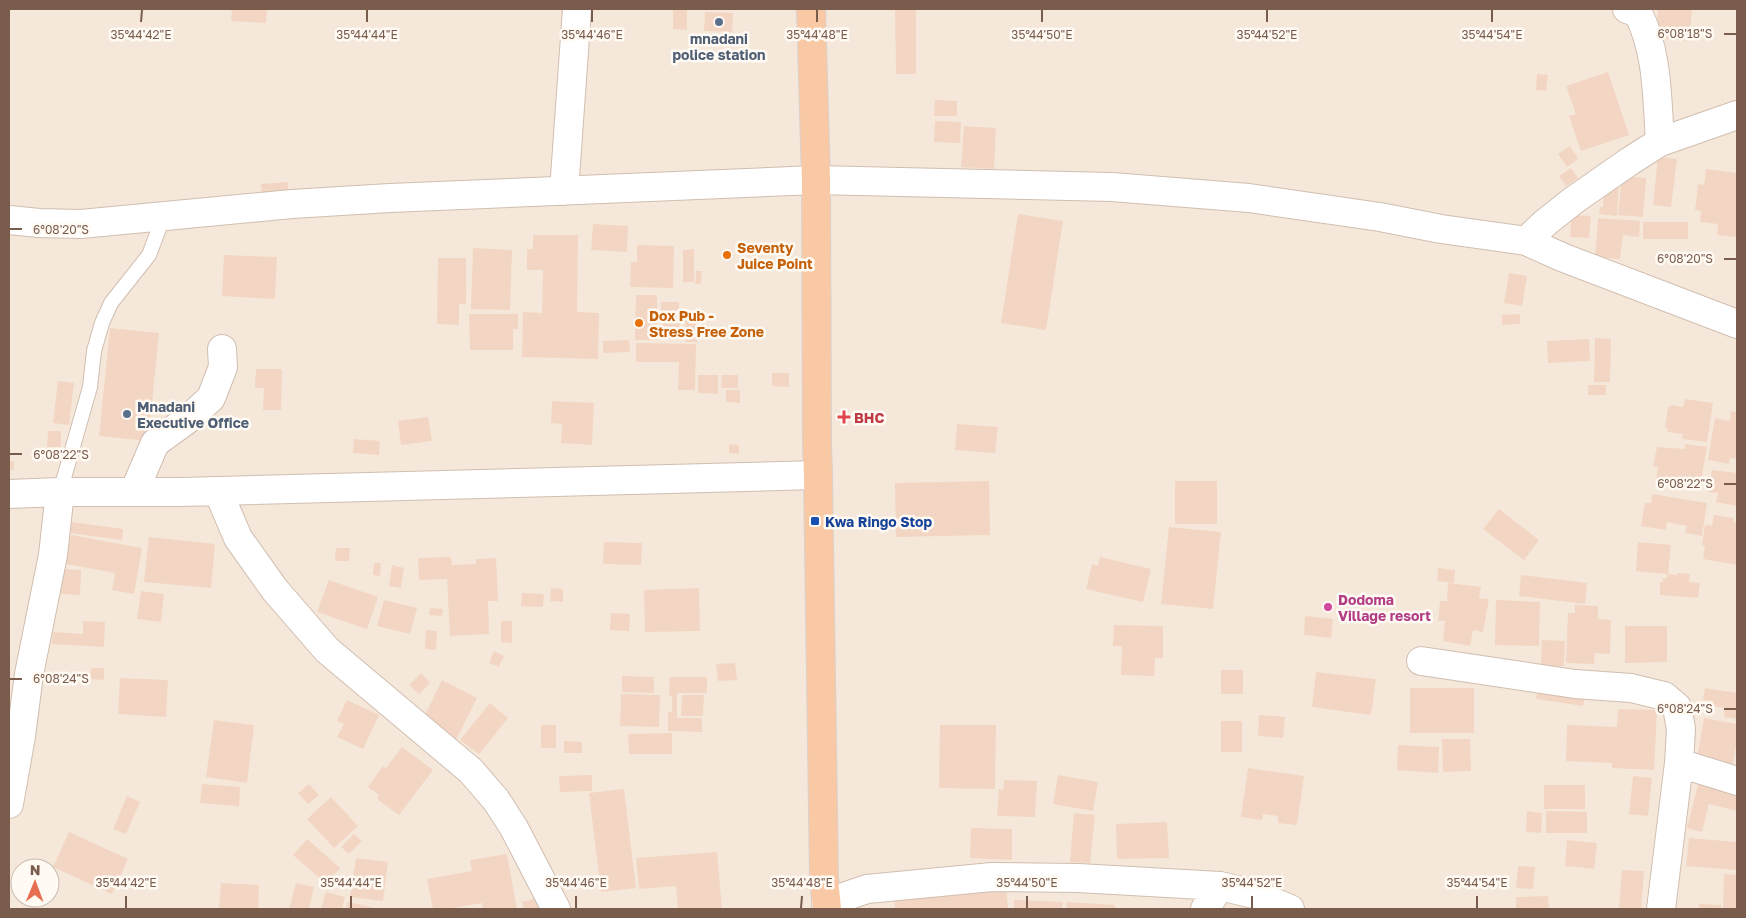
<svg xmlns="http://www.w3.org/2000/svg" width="1746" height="918" font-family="'Golos Text',sans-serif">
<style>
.residential{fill:#f5e8da;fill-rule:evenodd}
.building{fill:#f3d5c3}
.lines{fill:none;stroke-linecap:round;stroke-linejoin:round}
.service-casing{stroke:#d1beb0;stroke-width:16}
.minor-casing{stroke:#d1beb0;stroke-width:30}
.trunk-casing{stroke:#dad1cd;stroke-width:30}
.service{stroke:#fff;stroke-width:14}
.minor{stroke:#fff;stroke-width:28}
.trunk{stroke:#f9c8a4;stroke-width:28}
.ticks{fill:none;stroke:#7a5c4d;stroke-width:2}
.service-dot{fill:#5c6f8a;stroke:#fffaf3;stroke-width:2}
.food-dot{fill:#e8710a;stroke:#fffaf3;stroke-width:2}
.health-dot{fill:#e0444e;stroke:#fffaf3;stroke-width:2}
.transit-dot{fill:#1a4fb4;stroke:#fffaf3;stroke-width:2}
.hotel-dot{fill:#d1479c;stroke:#fffaf3;stroke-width:2}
.labels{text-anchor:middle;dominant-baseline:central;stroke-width:5;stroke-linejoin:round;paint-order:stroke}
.service-label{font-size:14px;font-weight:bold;fill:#4e5e75;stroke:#fffaf3}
.food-label{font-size:14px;font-weight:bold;fill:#c56008;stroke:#fffaf3;text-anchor:start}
.health-label{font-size:14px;font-weight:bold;fill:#be3a42;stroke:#fffaf3;text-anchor:start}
.transit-label{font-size:14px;font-weight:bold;fill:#164399;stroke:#fffaf3;text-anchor:start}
.hotel-label{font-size:14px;font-weight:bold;fill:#b23c85;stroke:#fffaf3;text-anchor:start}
.ticks-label{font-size:12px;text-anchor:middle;fill:#7a5c4d;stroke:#fffaf3;stroke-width:5;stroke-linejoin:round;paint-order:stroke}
</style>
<rect width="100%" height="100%" fill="#fdf6ec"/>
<path class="residential" d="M9,9H1737V909H9ZM20,868H50V898H20Z"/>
<path class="building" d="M232,9H267L266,23L231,21Z
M673,9H687V30L673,29Z
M895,9H916V74H896Z
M1658,9H1692L1689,41L1656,38Z
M705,12L733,13L732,32L704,31Z
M1608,72L1629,135L1581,151L1569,116L1576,114L1566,86Z
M1537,74L1548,75L1546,91L1536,90Z
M935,100L957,101V116H934Z
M935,121L961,122L960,143L934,142Z
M964,126L996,128L994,169L961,167Z
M1570,146L1578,159L1567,167L1558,154Z
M1658,157L1677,159L1671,207L1653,205Z
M1571,168L1578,178L1566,186L1559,176Z
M1706,169L1737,173V237L1717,235L1718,224L1700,222L1701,211L1695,210L1698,184L1704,185Z
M1622,176L1646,178L1643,217L1618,215Z
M1605,180L1619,181L1617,216L1599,214L1600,207H1603Z
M288,182V192L262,193L261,184Z
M1018,214L1063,221L1046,330L1001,323Z
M1572,215L1591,216L1589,238L1570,237Z
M1598,218L1640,221L1639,237L1623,235L1620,259L1595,257Z
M1643,222H1688V239H1643Z
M593,224L628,226L627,252L591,250Z
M533,235H578L577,312L599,313L598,359L522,357L523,312L542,313L543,270H527V249H533Z
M637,245L674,246L673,288L630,287L631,262H637Z
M473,248L512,250L510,310L471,309Z
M694,249V282H683V250Z
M224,255L277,257L275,299L222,296Z
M438,258H466V304H459V325L437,324Z
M696,271H702L701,284H695Z
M1509,273L1527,276L1522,306L1504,303Z
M636,295H657V340H635Z
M661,302H679L680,339H662Z
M469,314H518V329H513V350H470Z
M1520,314V324L1502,325V315Z
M685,318H696L697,342H686Z
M110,328L159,333L148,441L99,436Z
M1595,338L1611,339L1610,382H1594Z
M1589,339L1590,361L1548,363L1547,341Z
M629,340L630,352L603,353V341Z
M636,343L696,344L695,390H678L679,362H636Z
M256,369H282L281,410H263L264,388H255Z
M772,373H789V387L772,386Z
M698,375H718V394L698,393Z
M722,375H738V388H721Z
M58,381L74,383L69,425L53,423Z
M1588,385H1606V395H1588Z
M726,390H740V403L726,402Z
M1685,399L1713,403L1707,442L1682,439L1683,434L1667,432L1668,429L1665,428L1668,407H1671V405L1683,407Z
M552,401L594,403L592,445L561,443L562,424L551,423Z
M1731,411L1737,412V459L1730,458L1729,464L1708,460L1715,418L1730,421Z
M428,417L432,441L401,445L398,421Z
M957,424L998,427L995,453L955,450Z
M48,431H61V447H47Z
M354,439L380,441L379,455L353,453Z
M729,444L739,445V454L729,453Z
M1685,444L1707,447L1700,487L1656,480L1658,467L1653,466L1657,447L1685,449Z
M9,461H14V470H9Z
M1712,470L1737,473V506L1716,502L1718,493L1708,492Z
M989,481L990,535L896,537L895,483Z
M1175,481H1217V524H1175Z
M1652,494L1707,503L1702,536L1685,533L1687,526L1667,522L1666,530L1641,526L1645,503H1651Z
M1499,509L1539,540L1524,560L1483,529Z
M1714,515L1734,518V522L1737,523V565L1703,559L1705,546L1702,545L1705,525L1712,526Z
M72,522L123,529L122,540L70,533Z
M1169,527L1221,532L1213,609L1161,604Z
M71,535L142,548L134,594L112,590L115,573L66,564Z
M149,537L215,544L211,588L144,582Z
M604,542L642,543L641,565L603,564Z
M1638,542L1671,545L1668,574L1636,571Z
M336,548H350L349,561H335Z
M451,557L452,565L476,564V559L496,558L498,601H488L489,634L450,636L447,579L419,580L418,558Z
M1100,557L1151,569L1143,602L1086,589L1092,564L1098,566Z
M374,563H381L380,576L373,575Z
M392,565L404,568L401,588L389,586Z
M1438,568L1455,570L1454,583L1437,581Z
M62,569L81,570L80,595L61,594Z
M1677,573L1690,574L1689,582L1700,583L1698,598L1660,595V582H1663V578H1667V574L1677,575Z
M1521,575L1587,583L1585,604L1519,596Z
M329,580L378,597L367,629L317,612Z
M1448,583L1481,587L1479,598L1489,599L1483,632L1473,630L1470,646L1443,641L1445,621H1438L1440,601H1447Z
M551,588L563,589V602L550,601Z
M699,588L700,631L645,632L644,590Z
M141,591L164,594L161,622L137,619Z
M522,593L544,594L543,607L521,606Z
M384,600L417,608L410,634L377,626Z
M1496,600L1540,602L1539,646L1495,645Z
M1575,605L1598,606V619L1611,620L1610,654L1595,653L1594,664L1566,663L1568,613H1575Z
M430,608L443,609L442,616L429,615Z
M611,613L630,614L629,631L610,630Z
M1305,616L1333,619L1331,638L1304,635Z
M83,621L105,622L104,647L52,644L53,632L83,634Z
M501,621H512V643L501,642Z
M1114,625L1163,626V658H1155L1154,676L1121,675L1122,646H1113Z
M1625,626H1667V662L1625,663Z
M426,630L437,631L436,650L425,649Z
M1542,640L1565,641L1564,666H1541Z
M494,651L504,656L499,667L489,663Z
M735,663L737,680L718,681L716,664Z
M91,668H104V680L91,679Z
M1221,670H1243V694H1221Z
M1316,672L1376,679L1371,715L1312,707Z
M421,673L430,683L419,694L409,685Z
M622,676L654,677V693L622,692Z
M670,677H707V693H677V718H702V732L668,731V712H672V696H669Z
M120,678L168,680L166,717L118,714Z
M442,680L477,698L456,740L421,723Z
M1539,680L1586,687L1583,706L1536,699Z
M1410,688H1474V733H1410Z
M1705,688L1737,693V719L1724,717L1725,708L1712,706L1713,701L1703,700Z
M621,694L660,695L659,727L620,726Z
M682,695H704L703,716H681Z
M347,700L379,715L363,749L337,737L344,724L337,721Z
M490,703L508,718L479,754L460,740Z
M1618,709L1657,710L1654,770L1612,768V763L1566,761L1567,725L1617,727Z
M1259,715L1285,717L1283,738L1258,736Z
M1704,718L1737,724V738L1732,771L1696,765Z
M214,720L254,725L247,783L206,777Z
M1221,721H1242V752H1221Z
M541,725H556V748H541Z
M940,725H996L995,789L939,788Z
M672,733V754H629L628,734Z
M1442,739H1470L1471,771L1443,772Z
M564,741L582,742V753H564Z
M1398,745L1439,747L1438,773L1397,770Z
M402,747L433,770L399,815L377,799L379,795L368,787L383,766L386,768Z
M1248,768L1304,776L1297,825L1278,823V816L1263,814L1262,820L1241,817Z
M592,775V791L560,792L559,776Z
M1058,775L1098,782L1093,811L1053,804Z
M1633,776L1652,778L1648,816L1629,814Z
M1004,780L1037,781L1035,817L997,816L999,789L1003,790Z
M202,784L240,787L239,806L200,803Z
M309,784L319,795L308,804L298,793Z
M1698,784L1737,794V811L1709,804L1702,832L1687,828Z
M1544,785H1585V809H1544Z
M624,789L636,888L601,892L589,793Z
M127,796L140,802L126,834L113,829Z
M331,797L358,826L334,848L307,819Z
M1527,811L1542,813L1541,833L1526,832Z
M1546,811L1587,812V833H1546Z
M1074,813L1095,815L1090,863L1070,862Z
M1167,822L1169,858L1117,859L1116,824Z
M971,828L1012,829V860L970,858Z
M69,832L128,859L112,894L53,867Z
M354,834L362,841L349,854L341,847Z
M1689,838L1737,842V870L1686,866Z
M307,839L340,868L326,884L293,855Z
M1567,840L1597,843L1594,869L1565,866Z
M717,852L722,909H678L676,886L639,889L636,858Z
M507,854L517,909H483L482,903L447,909H433L427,879L472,871L470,860Z
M356,858L388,862L383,901L350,897Z
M1518,866L1535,867L1533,889L1516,888Z
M1622,870L1644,871L1641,909H1619Z
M1724,874L1737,875V909H1723Z
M221,883L259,885L258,909H219Z
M296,883L314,887L309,909H289Z
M1006,888L1008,909H895L894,899Z
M326,892L345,897L342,909H321Z
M1548,896L1549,909H1516V897Z
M542,897L546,909H524L522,902Z
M1014,900L1063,902L1062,909H1014Z
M348,902L375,908V909H346Z
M1067,902L1115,905V909H1066Z
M1699,904L1721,905V909H1699Z"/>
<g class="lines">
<defs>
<path id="service" d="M60,492L90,387L94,351L102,323L111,303L149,255L163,218"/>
<path id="minor" d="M1627,9L1638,13C1658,52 1657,99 1660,142
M564,191L577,9
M9,220L39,223L81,224L292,204L390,198L816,180L1112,187L1249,198L1380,217L1441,229L1526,241L1564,258L1737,324
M1526,241L1545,223L1574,200L1630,161L1660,142L1737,115
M218,491L238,538L275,590L327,650L471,771L496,800L514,828L556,909
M134,492L155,443L188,419L211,398L223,367L222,349
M9,494L60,492H181L818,475
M1421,661L1575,684L1631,688L1664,696L1677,707L1681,729L1679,763L1661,909
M1679,763L1737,781
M9,804L21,736L29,674L53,555L60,492
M826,903L867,889L992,877L1078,878L1220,886L1254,894L1290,909
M1205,909L1220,886"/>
<path id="trunk" d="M811,9L816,180L817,442L818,475L824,878L827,909"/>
</defs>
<use href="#service" class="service-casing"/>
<use href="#minor" class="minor-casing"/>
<use href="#trunk" class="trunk-casing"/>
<use href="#service" class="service"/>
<use href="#minor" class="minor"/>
<use href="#trunk" class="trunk"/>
</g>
<path class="ticks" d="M141,22L142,10M367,22V10M592,22V10M817,22V10M1042,22V10M1267,22V10M1492,22V10M1724,34H1736M10,229H22M1724,259H1736M10,454H22M1724,484H1736M10,679H22M1724,709H1736M126,908V896M351,908V896M576,908V896M801,908L802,896M1027,908V896M1252,908V896M1477,908V896"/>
<g class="service-dot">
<circle cx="719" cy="22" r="5"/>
<circle cx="127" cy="414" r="5"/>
</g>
<g class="food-dot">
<circle cx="727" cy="255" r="5"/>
<circle cx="639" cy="323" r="5"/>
</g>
<path class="health-dot" d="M841.5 409.5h5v5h5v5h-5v5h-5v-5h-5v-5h5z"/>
<rect class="transit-dot" x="810" y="516" width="10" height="10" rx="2.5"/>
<circle class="hotel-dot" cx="1328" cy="607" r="5"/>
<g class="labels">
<g class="service-label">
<text x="719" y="38">mnadani<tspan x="719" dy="16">police station</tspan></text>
<text x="137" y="406" text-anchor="start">Mnadani<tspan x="137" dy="16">Executive Office</tspan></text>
</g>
<g class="food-label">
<text x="737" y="247">Seventy<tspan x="737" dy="16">Juice Point</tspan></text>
<text x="649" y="315">Dox Pub -<tspan x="649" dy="16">Stress Free Zone</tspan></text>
</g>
<g class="health-label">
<text x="854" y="417">BHC</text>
</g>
<g class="transit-label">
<text x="825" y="521">Kwa Ringo Stop</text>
</g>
<g class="hotel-label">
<text x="1338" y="599">Dodoma<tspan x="1338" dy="16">Village resort</tspan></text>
</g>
</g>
<g class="ticks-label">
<text x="1685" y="38">6°08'18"S</text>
<text x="141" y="39">35°44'42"E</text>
<text x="367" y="39">35°44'44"E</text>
<text x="592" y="39">35°44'46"E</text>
<text x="817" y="39">35°44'48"E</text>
<text x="1042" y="39">35°44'50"E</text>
<text x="1267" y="39">35°44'52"E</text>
<text x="1492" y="39">35°44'54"E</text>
<text x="61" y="234">6°08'20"S</text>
<text x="1685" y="263">6°08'20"S</text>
<text x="61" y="459">6°08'22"S</text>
<text x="1685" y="488">6°08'22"S</text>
<text x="61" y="683">6°08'24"S</text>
<text x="1685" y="713">6°08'24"S</text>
<text x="126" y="887">35°44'42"E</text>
<text x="351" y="887">35°44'44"E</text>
<text x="576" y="887">35°44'46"E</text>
<text x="802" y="887">35°44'48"E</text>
<text x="1027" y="887">35°44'50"E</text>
<text x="1252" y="887">35°44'52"E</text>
<text x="1477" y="887">35°44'54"E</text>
</g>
<rect width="1746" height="918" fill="none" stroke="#7a5c4d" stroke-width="20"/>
<g transform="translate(35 883) rotate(1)"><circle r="24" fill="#fffaf3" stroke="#cabbb1"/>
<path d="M0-4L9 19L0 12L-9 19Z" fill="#e76f51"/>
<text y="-8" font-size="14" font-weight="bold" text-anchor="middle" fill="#7a5c4d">N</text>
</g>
</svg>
